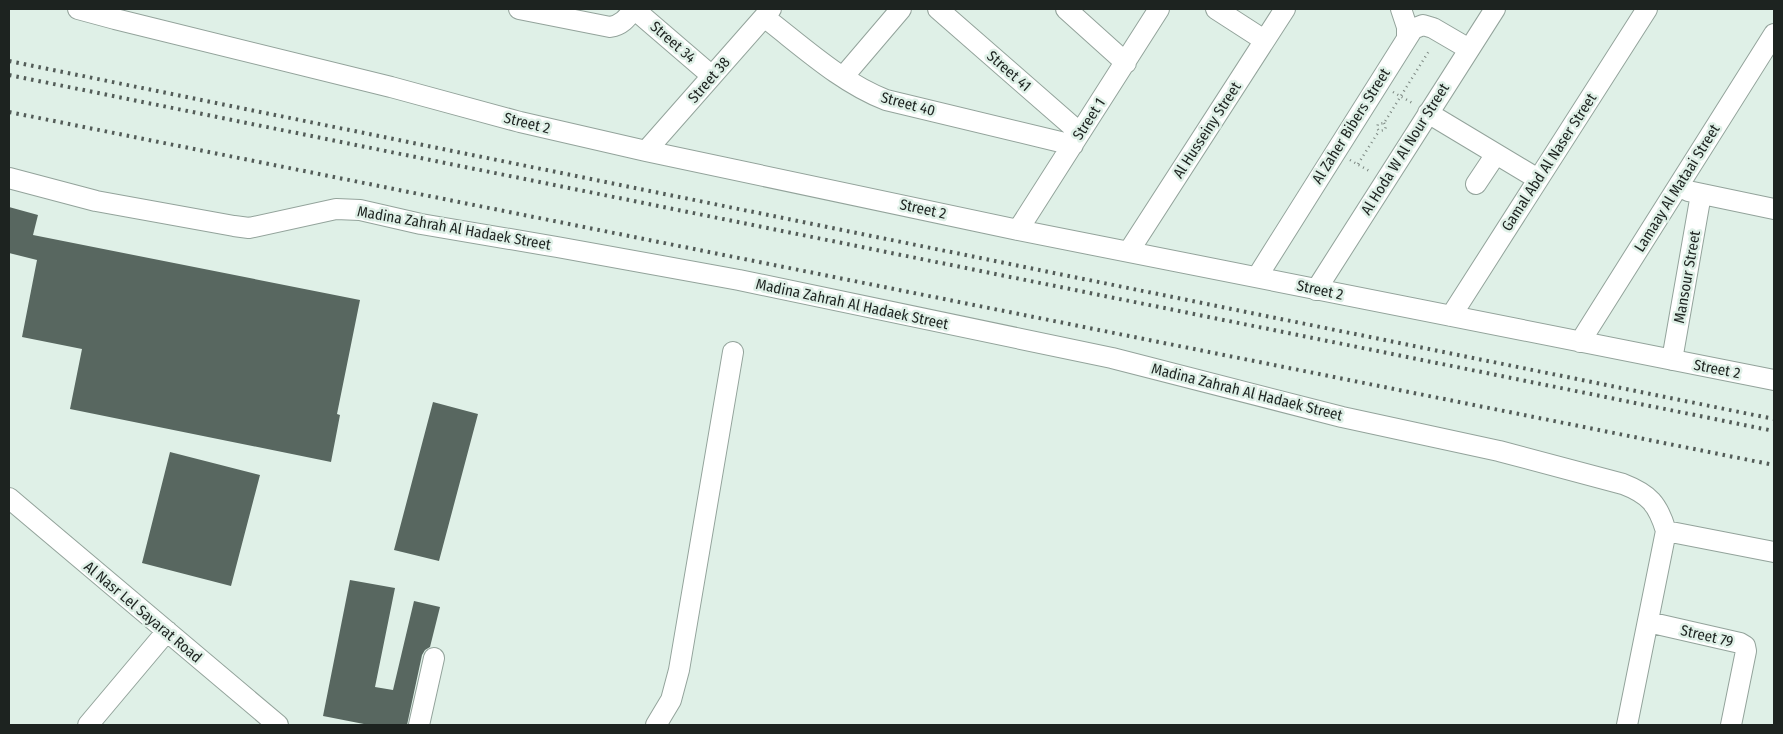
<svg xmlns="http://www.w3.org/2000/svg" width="1783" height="734" font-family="'Fira Sans Condensed',sans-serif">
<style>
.building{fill:#586760}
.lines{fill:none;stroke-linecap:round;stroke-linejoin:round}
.minor-casing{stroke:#93a39b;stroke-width:22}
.path{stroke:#7b8680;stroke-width:2.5;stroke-dasharray:1 4;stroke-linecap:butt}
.minor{stroke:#fff;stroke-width:20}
.rail{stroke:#535c58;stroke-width:4;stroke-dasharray:2.5 5;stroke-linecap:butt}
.labels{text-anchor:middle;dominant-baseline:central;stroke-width:5;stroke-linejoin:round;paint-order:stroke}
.street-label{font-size:15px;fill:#1d2320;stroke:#dff0e7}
</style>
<rect width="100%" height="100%" fill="#dff0e7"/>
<path class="building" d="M9,207L38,215L33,235L360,300L337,414L340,415L331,462L70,409L82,349L22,337L37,260L9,253Z
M433,402L478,414L439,561L394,550Z
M170,452L260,475L231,586L142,563Z
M350,580L395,588L375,687L393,690L414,601L440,607L430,647L425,650L422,655L407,725H369L323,716Z"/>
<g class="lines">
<defs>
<path id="minor" d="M78,9L115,19L391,87L520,122L646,151L1018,230L1774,380
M519,9L610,27C622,25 627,18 634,9
M634,9L712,76
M938,9L1080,133
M1066,9L1126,63
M1216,9L1264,40
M1401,9L1407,27V38
M764,17C802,46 840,82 886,100L1073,145
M843,77L901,9
M1428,113L1538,179
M646,151L771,9
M9,178L96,201L234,226L249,228L336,209L360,210L421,224L557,247L739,280L1112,358L1342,417L1499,451L1623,484C1649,494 1658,504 1666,531L1627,725
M1476,184L1496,154
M1688,191L1774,209
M1018,230L1159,9
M1129,251L1285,9
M1257,277L1413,29L1423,25L1433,28L1469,49
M1316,290L1495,9
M1451,316L1647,9
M1580,342L1774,34
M1672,360L1701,194
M9,498L278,725
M1666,531L1774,552
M1648,622L1740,643L1745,646L1746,651L1731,725
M88,725L167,631
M419,725L434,658
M656,725L671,700L679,670L733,352"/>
</defs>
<use href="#minor" class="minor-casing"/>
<path class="path" d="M1393,92L1414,104
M1384,123L1386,126L1385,130L1379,131L1377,128L1378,124L1384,123L1429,51
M1350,160L1371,172
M1358,164L1379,131"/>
<use href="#minor" class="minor"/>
<path class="rail" d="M9,61L1774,419
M9,75L1774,431
M9,112L1774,465"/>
</g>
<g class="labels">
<g class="street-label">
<text transform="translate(673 42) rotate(41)">Street 34</text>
<text transform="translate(1009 71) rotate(41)">Street 41</text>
<text transform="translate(709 80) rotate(-49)">Street 38</text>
<text transform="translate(908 104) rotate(15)">Street 40</text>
<text transform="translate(1089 119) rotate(-57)">Street 1</text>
<text transform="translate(527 123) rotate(14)">Street 2</text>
<text transform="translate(1351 126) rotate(-58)">Al Zaher Bibers Street</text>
<text transform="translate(1207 130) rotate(-57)">Al Husseiny Street</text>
<text transform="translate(1405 149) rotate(-58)">Al Hoda W Al Nour Street</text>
<text transform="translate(1549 162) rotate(-57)">Gamal Abd Al Naser Street</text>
<text transform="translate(1677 188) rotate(-58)">Lamaay Al Mataai Street</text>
<text transform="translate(923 209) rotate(12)">Street 2</text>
<text transform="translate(454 228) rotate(10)">Madina Zahrah Al Hadaek Street</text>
<text transform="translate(1687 277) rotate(-80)">Mansour Street</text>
<text transform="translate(1320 290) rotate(12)">Street 2</text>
<text transform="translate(852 304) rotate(12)">Madina Zahrah Al Hadaek Street</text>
<text transform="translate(1717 369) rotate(11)">Street 2</text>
<text transform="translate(1247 392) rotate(14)">Madina Zahrah Al Hadaek Street</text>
<text transform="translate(143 612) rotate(40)">Al Nasr Lel Sayarat Road</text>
<text transform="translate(1707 636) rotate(13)">Street 79</text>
</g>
</g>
<rect width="1783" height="734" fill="none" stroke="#1d2320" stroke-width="20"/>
</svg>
